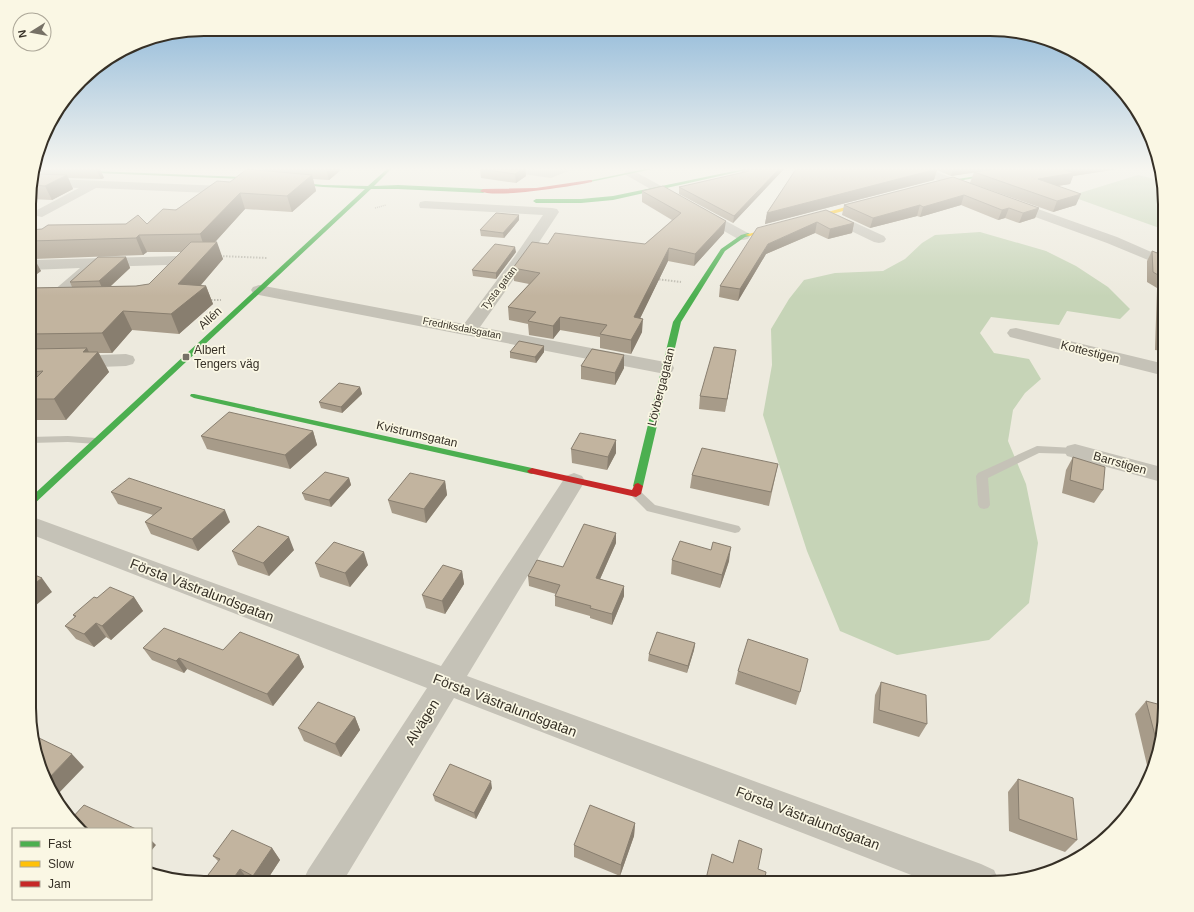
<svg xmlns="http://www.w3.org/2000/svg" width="1194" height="912" font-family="Arial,sans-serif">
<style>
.green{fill:#c6d4b7}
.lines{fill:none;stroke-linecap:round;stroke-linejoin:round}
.path-far1{stroke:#bebbb0;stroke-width:1.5;stroke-dasharray:1 1;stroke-linecap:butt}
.path{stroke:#bebbb0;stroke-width:2;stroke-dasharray:1.5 1.5;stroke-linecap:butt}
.lane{fill:#c5c2b7;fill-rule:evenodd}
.street{fill:#c5c2b7;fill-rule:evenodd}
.fast{fill:#4caf50;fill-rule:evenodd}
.slow{fill:#ffc107;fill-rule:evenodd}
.jam{fill:#c62828;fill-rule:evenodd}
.wall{fill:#a79b89}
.shaded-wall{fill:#887e6f}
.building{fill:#c2b49f;stroke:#887e6f}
.poi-dot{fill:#767166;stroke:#faf7e4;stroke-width:1.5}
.labels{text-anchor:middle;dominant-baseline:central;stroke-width:3.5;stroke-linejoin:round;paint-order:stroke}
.far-street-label{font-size:10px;fill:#363026;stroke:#faf7e4}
.street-label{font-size:12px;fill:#363026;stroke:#faf7e4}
.poi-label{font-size:12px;fill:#363026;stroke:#faf7e4;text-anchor:start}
.near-street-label{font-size:14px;fill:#363026;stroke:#faf7e4}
.rim{fill:none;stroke:#363026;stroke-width:2}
</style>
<rect width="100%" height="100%" fill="#edeade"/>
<path class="green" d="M1138,175L1159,180L1165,204V230L1070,196Z
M980,232L1046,251L1076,266L1108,287L1130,309L1120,319L1067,311L1059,325L991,317L980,333L994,353L1029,359L1041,379L1025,393L1013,410L1008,441L1026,484L1038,543L1029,603L989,640L897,655L840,631L807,551L763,415L772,365L771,329L789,299L804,280L835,273L883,271L905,259L922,243L935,235Z"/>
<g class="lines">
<path class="path-far1" d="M375,208L386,205"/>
<path class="path" d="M220,256L267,258
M656,279L681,282
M208,300H221"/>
<path class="lane" d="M68,436L96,438L101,441L96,444L68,442L30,443V437Z
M1037,446L1075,448L1079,449L1080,451L1079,453L1075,454L1039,453L988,478L990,505L988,508L984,509L980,508L978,505L976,476L978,473Z
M636,490L640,491L655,505L739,526L741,529L739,532L735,533L647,511L630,494L632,491Z"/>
<path class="street" d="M502,169C517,168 532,169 547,170C555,170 562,168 570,169L568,171L551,178L508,172L504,171Z
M630,169L748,233L750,236L748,239L743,240L738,239L626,175L624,173L626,171Z
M912,169H928L976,186L978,189L976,192H968L914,171Z
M31,178L223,186L227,187L229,190C224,196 217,202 209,200L207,197L210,193L96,188L42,217L37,216L35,213L37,210L79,188L31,186Z
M1010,199L1117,237L1165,258V267L1107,243L1005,206L1004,203L1005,200Z
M425,201L552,208L557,209L559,212L528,259L480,327L665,362L672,364L674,368L672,372L665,374L259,295L253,293L251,290L253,287L259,285L464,324L515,256L543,215L420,208L419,205L420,202Z
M827,210L884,236L886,239L884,242L879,243L874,242L822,217L820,214L822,211Z
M180,256L185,257L187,260C181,270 171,283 159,280L156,277L167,265L98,267L58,303L52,305L46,303L44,300L46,297L80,268L30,270V260Z
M1016,328L1165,364V376L1010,337L1007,333L1010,329Z
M126,354L133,356L135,360L133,364L126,366L73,368L66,366L64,362L66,358L73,356Z
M1075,444L1165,468V483L1067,456L1064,451L1067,446Z
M574,473L582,476L585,481L467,676L981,864L994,870L999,881L990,883H932L454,698L342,883H302L308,870L427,688L30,534V516L441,666L566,476Z"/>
<path class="fast" d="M387,169H391L374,186L398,185L483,189L486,191L483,193L398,189H371L33,505L30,506V498L365,189L323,187L243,179L72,172L70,171V170L243,177L323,185L368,186Z
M645,169H653L590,182L588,181Z
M744,169H751L613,200L581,203H536L533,201L536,199H581L613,196Z
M1022,169H1031L951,182L931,187L929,186L951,180Z
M748,233L750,234V236L745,237L725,251L681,322L643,486L638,489L635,488L633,486L673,322L721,249L741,235Z
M191,394H194L532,468L537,471L532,474L194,398L190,396Z"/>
<path class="slow" d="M871,200L874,202L873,203L750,236L745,235Z"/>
<path class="jam" d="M590,180H592V182C573,186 494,199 480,191L483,189L536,188Z
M532,468L632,490L635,484L638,483L643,486L641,494L636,497L529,473L527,471Z"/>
</g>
<path class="wall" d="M35,169H100L104,178L101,179L68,178L73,189L52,200L31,199L30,200L31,181Z
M263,169H342L329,180L313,179L316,191L292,212L245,209L215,242L223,259L201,285L206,286L213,304L179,334L132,330L112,353H99L109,372L66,420H30V288L72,287L70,282L126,257L130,268L111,286H136L149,284L181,252H147L143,255L34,259L41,271L30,279V230L147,224L230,182L264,171Z
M480,169H525L526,176L516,183L481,178Z
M742,169H784L733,223L679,194V187L742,173Z
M796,169H1118L1073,176L1070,184L1057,186L1076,205L1053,212L970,183L974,172L951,176L937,170L934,180L765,224L767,213Z
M1150,169H1157V170Z
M953,177L1039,208L1035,218L1019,223L1005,218L998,220L961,205L920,217L917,216L870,228L842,215L844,205Z
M642,191L724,233L694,266L668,261L640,318L642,332L631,354L600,348V337L560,330L553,339L529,335L528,324L509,320L508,307L529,284L514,281L513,268L548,244H645L672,220L642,202Z
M826,210L854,223L852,233L828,239L815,233L766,254L738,301L719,297L720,286Z
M519,220L504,238L481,236L480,230Z
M1152,251L1163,255L1165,252V363L1162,362L1163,351L1155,350L1157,288L1147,282V261Z
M516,252L496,279L473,276L472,270Z
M544,346V352L536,363L510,358V352Z
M734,362L725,412L699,409L700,396Z
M581,366L624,368L615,385L581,379Z
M1165,372V443L1160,442L1162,377Z
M360,387L362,394L342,413L321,408L319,402Z
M313,431L317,445L290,469L207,449L201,436Z
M616,440V453L607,470L572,463L571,449Z
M1073,457L1103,490L1094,503L1062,493L1066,470Z
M778,464L769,506L690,488L692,475Z
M349,478L351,485L331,507L305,500L302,493Z
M445,481L447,495L426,523L392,513L388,500Z
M111,492L230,522L198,551L151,534L145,522L153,515L118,504Z
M1165,492V524H1164L1163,495Z
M616,543L600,579L624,586V596L612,625L590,618V616L555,606V596L556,594L529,586L528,576L563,567Z
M294,550L269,576L238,565L232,551Z
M1165,557V592H1163L1161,562Z
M672,560L729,561L720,588L671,574Z
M315,563L368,565L350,587L320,577Z
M462,571L464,584L445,614L426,608L422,595Z
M134,597L143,611L111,640L106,637L94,647L76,639L65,626L75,618L73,615L97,598Z
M695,643L694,650L687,673L648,661L649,654Z
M143,648L223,650L299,655L304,667L273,706L187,669L184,673L152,660Z
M738,671L800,692L796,705L735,684Z
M881,682L927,724L919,737L873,723L875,695Z
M1146,701L1165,720L1152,775L1150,778L1135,714Z
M355,717L360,730L341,757L304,741L298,728Z
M1018,779L1077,840L1065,852L1009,831L1008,792Z
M492,788L476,819L435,801L433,795Z
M635,823L634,836L620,876L574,857V845Z
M272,848L280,860L265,883H252L249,881L218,861L213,856Z"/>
<path class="shaded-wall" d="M96,169H100L104,178L101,179Z
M326,169H342L329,180Z
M523,169H525L526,176L516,183L515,174Z
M779,169H784L733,223L734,216Z
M937,169L934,180L765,224L767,213Z
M953,169H999L951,176Z
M1062,169H1118L1073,176L1070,184L1033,190L1038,179Z
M67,175L73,189L52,200L45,186Z
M312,175L316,191L292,212L287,196Z
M240,193L245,209L206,252L200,234Z
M1081,194L1076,205L1053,212L1057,201Z
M964,195L961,205L920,217L923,207Z
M920,205L917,216L870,228L873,218Z
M1009,208L1005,218L998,220L1002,210Z
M1039,208L1035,218L1019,223L1023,213Z
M519,215V220L504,238L503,233Z
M726,221L724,233L694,266L695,254Z
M817,222L815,233L766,254L738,301L740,289L768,244Z
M854,223L852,233L828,239L830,229Z
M139,235L147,252L143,255L136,238Z
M217,242L223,259L187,301L206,286L213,304L179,334L171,314L178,284Z
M515,247L516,252L496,279V273Z
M669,248L668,261L634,331V317Z
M31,253L41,271L30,279V254Z
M126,257L130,268L104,292L99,281Z
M123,311L132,330L112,353L102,333Z
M560,317V330L553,339V326Z
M643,319L642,332L631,354V340Z
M544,346V352L536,363L535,357Z
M87,348L92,358L98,352L109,372L66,420L54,399L83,352Z
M736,350L734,362L725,412L727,399Z
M624,355V368L615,385V373Z
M360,387L362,394L342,413L341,407Z
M313,431L317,445L290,469L285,455Z
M616,440V453L607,470L608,457Z
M349,478L351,485L331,507L329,500Z
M445,481L447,495L426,523L424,509Z
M225,510L230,522L198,551L192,539Z
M616,533V543L596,588V578Z
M289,537L294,550L269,576L263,563Z
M731,547L729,561L720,588L722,575Z
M364,552L368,565L350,587L345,573Z
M462,571L464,584L445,614L442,601Z
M42,578L52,592L30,610V587Z
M624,586V596L612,625V614Z
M134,597L143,611L111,640L102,626Z
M96,623L106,637L94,647L84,634Z
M695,643L694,650L687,673L688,666Z
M299,655L304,667L273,706L267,694Z
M179,658L187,669L184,673L176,661Z
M355,717L360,730L341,757L335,744Z
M72,754L84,767L56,796L47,786L46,781Z
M491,781L492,788L476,819L474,813Z
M635,823L634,836L620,876L621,865Z
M151,840L156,845L151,851Z
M272,848L280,860L265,883H258L253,876Z
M240,869L249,881L247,883H230Z"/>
<path class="building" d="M247,169L312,175L287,196L240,193L200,234L139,235L136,238L30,241V230L42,229L48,225L126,224L138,215L147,224L163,209L176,210L217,181L230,182Z
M480,169H523L515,174Z
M742,169H779L734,216L679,187L749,171Z
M796,169H937L767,213Z
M996,169H1063L1074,173L1038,179L1081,194L1057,201L974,172Z
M33,174L67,175L45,186L31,185V181Z
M953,177L1039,208L1023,213L1009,208L1002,210L964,195L923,207L920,205L873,218L844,205Z
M663,186L726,221L695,254L669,248L634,317L643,319L631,340L600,334L607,325L560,317L553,326L528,321L536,312L508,307L540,273L513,268L532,242L548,244L555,233L645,244L681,213L642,191Z
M826,210L854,223L830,229L817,222L768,244L740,289L720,286L757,228Z
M496,213L519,215L503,233L480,230Z
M191,242H217L178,284L206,286L171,314L123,311L102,333L30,334V288L136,286L149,284Z
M495,244L515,247L496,273L472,270Z
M1152,251L1165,256V339H1162L1163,278L1153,272Z
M98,257H126L99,281L70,282Z
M519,341L544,346L535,357L510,352Z
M714,347L736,350L727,399L700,396Z
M87,348L83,352H98L54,399H30V384L43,371L30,372V349Z
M592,349L624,355L615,373L581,366Z
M339,383L360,387L341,407L319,402Z
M229,412L313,431L285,455L201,436Z
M580,433L616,440L608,457L571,449Z
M702,448L778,464L771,492L692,475Z
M1073,457L1105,467L1103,490L1070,480Z
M325,472L349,478L329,500L302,493Z
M410,473L445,481L424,509L388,500Z
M129,478L225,510L192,539L145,522L162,508L111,492Z
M584,524L616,533L596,578L624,586L612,614L590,608L591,606L555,596L560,585L528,576L537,560L563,567Z
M258,526L289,537L263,563L232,551Z
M680,541L711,550L713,542L731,547L722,575L672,560Z
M334,542L364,552L345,573L315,563Z
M443,565L462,571L442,601L422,595Z
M30,573L42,578L30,587Z
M110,587L134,597L102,626L96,623L84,634L65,626L76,616L73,615L94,597L97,598Z
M164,628L223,650L240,632L299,655L267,694L179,658L176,661L143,648Z
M657,632L695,643L688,666L649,654Z
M748,639L808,659L800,692L738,671Z
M881,682L926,695L927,724L879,710Z
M1146,701L1165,706V720L1158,747Z
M318,702L355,717L335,744L298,728Z
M39,738L72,754L46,781L35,742Z
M450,764L491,781L474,813L433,795Z
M1018,779L1073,798L1077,840L1019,819Z
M84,805L136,829H81L72,818Z
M590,805L635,823L621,865L574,845Z
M232,830L272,848L253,876L240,869L230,883H202L220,859L213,856Z
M739,840L762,849L758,869L766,872L764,883H705L712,854L733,863Z"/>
<linearGradient id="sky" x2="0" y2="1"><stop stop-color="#88b4d7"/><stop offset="0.57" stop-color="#f7f6f0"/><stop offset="1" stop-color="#f7f6f0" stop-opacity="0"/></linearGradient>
<rect width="1194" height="296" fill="url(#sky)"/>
<rect class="poi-dot" x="182" y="353" width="8" height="8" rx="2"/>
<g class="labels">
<g class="far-street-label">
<text transform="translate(499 288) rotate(-53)">Tysta gatan</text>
<text transform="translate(462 328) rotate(11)">Fredriksdalsgatan</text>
</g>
<g class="street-label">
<text transform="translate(210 318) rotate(-43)">Allén</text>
<text transform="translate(1090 352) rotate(14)">Kottestigen</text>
<text transform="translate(661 387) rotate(-76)">Lövbergagatan</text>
<text transform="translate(417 434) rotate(13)">Kvistrumsgatan</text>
<text transform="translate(1120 463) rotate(16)">Barrstigen</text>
</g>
<g class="poi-label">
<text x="194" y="350">Albert<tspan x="194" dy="14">Tengers väg</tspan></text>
</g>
<g class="near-street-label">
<text transform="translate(202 590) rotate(21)">Första Västralundsgatan</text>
<text transform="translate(505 705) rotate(21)">Första Västralundsgatan</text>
<text transform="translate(422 722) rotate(-58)">Alvägen</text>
<text transform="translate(808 818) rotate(21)">Första Västralundsgatan</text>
</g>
</g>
<path d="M0 0H1194V912H0ZM204 36H990A168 168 0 0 1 1158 204V708A168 168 0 0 1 990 876H204A168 168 0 0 1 36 708V204A168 168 0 0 1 204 36Z" fill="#faf7e4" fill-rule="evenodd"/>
<path class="rim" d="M204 36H990A168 168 0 0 1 1158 204V708A168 168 0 0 1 990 876H204A168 168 0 0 1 36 708V204A168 168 0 0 1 204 36Z"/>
<rect x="12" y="828" width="140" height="72" fill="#faf7e4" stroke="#aca798"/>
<rect x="20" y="841" width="20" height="6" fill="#4caf50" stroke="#aca798"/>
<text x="48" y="848" font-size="12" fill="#363026">Fast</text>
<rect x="20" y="861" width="20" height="6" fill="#ffc107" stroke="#aca798"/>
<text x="48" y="868" font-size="12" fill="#363026">Slow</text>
<rect x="20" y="881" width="20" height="6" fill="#c62828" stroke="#aca798"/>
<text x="48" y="888" font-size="12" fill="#363026">Jam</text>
<g transform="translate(32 32) rotate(259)"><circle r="19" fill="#faf7e4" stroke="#aca798"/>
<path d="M0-3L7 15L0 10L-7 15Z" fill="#767166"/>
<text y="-6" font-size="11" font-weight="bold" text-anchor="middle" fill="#363026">N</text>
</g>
</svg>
